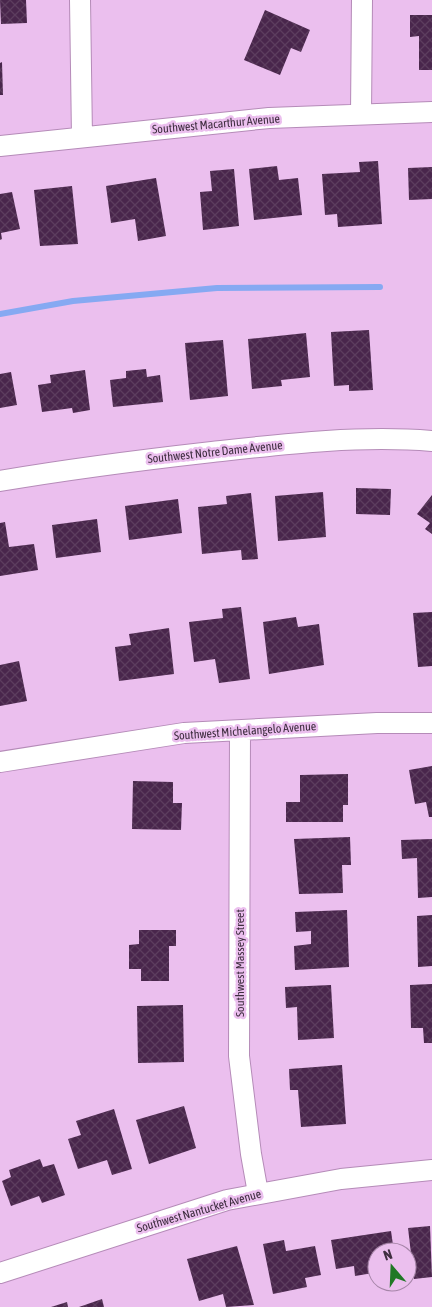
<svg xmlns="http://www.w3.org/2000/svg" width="432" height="1307" font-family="'Asap Condensed',sans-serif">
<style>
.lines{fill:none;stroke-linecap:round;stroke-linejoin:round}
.stream{stroke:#86a9f2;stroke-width:6}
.building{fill:url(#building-cross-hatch)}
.street-casing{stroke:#b58bb8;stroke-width:22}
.street{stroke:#fff;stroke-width:20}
.labels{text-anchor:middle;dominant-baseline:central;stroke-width:5;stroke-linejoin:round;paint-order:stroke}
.street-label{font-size:12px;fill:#3e2d3f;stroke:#ebbfee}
</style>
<defs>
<pattern id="building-cross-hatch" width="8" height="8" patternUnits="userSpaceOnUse" patternTransform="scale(1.25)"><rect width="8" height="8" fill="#49264c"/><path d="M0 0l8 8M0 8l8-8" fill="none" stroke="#5c3d5e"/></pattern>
</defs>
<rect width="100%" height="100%" fill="#ebbfee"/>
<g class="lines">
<path class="stream" d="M0,314L73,301L217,288L380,287"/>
</g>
<path class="building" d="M0,0H26L27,23L1,24Z
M265,10L310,30L301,52L291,48L280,75L244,60Z
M410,15H432V70H419V36L410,37Z
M2,62L3,95H0V63Z
M378,161L382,224L338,227L337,214L325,215L322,174L360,172L359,162Z
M277,166L279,180L298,178L302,215L254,220L249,169Z
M432,167V199L409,200L408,168Z
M234,169L239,226L203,230L200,192L212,191L210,171Z
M156,178L166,236L138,241L135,219L111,223L106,186Z
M72,186L78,244L40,246L34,190Z
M12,192L20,229L1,233L2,239L0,240V194Z
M369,330L373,390L349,391V385L334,386L331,332Z
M306,333L310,377L281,380L282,386L252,389L248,339Z
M223,340L228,396L190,400L185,343Z
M146,369L147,377L160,375L163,402L113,407L110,380L126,378V371Z
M85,370L90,410L73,413L72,408L42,412L38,385L51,383L50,375Z
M11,372L17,405L0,408V374Z
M356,488L391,489L390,515L356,514Z
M323,492L326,537L278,541L275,496Z
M251,493L258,559L242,560L241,550L202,554L198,507L227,504L226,496Z
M432,495V534L425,529L430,523L417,514Z
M178,499L182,533L129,540L125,506Z
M97,519L101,552L56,558L52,525Z
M5,522L9,547L34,544L38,570L0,576V523Z
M241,607L250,679L219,683L215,659L194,662L189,622L223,618L222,609Z
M432,612V666L418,667L413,613Z
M296,617L298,627L319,624L324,665L269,674L263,622Z
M169,628L174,674L119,681L115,647L131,645L129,634Z
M19,661L27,701L0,706V665Z
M432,766V817H429L426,802L415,804L409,770Z
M348,774V805H343V822H286V802H300V775Z
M133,781L173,782V803H182L181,830L132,829Z
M350,837L351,865H342L343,893L299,894L294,839Z
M432,839V897L418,898L417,858L402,859L401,840Z
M347,910L349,967L295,970L294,946L311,944V931L296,932L295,912Z
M432,915V966L418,967L417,916Z
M139,930H176V946H169V981H141V969H129V945L139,944Z
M432,984V1043H424L423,1028H411L410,985Z
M331,985L334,1038L298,1040L297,1007L286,1008L285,987Z
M183,1005L184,1062L138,1063L137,1006Z
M342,1065L346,1124L301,1127L298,1090H290L289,1069Z
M184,1106L196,1148L149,1164L136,1120Z
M114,1109L132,1169L112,1175L107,1160L78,1169L68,1139L81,1135L76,1121Z
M40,1159L43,1167L54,1164L65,1195L42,1203L39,1196L11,1206L2,1181L11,1177L9,1170Z
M430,1226L432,1277L414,1279L408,1228Z
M391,1231L394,1252H377V1267L372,1268L373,1273L355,1276L354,1266L336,1269L331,1240Z
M284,1240L286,1251L315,1246L321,1275L305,1278L307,1287L273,1294L263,1244Z
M237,1246L254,1305L226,1307L223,1294L199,1301L187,1259Z
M102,1299L104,1307H79Z
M67,1302L68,1307H51Z"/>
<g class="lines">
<defs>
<path id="street" d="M80,0L82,137
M361,114L362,0
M0,146L269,118L432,112
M0,481C70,469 141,460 212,452C284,444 359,435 432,441
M240,732L239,1056L251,1154L258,1193
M0,762L184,733L377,723H432
M0,1273L227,1200L341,1179L432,1170"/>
</defs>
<use href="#street" class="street-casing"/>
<use href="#street" class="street"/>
</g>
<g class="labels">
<g class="street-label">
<text transform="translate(216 124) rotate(-5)">Southwest Macarthur Avenue</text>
<text transform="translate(215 452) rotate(-6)">Southwest Notre Dame Avenue</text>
<text transform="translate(245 731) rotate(-4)">Southwest Michelangelo Avenue</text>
<text transform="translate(240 963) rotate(-90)">Southwest Massey Street</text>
<text transform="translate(199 1211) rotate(-16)">Southwest Nantucket Avenue</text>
</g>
</g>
<g transform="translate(392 1267) rotate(341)"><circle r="24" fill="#ebbfee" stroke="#a685a8"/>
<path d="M0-4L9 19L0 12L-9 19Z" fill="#207826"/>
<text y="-8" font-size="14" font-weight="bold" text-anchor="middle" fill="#3e2d3f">N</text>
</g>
</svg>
